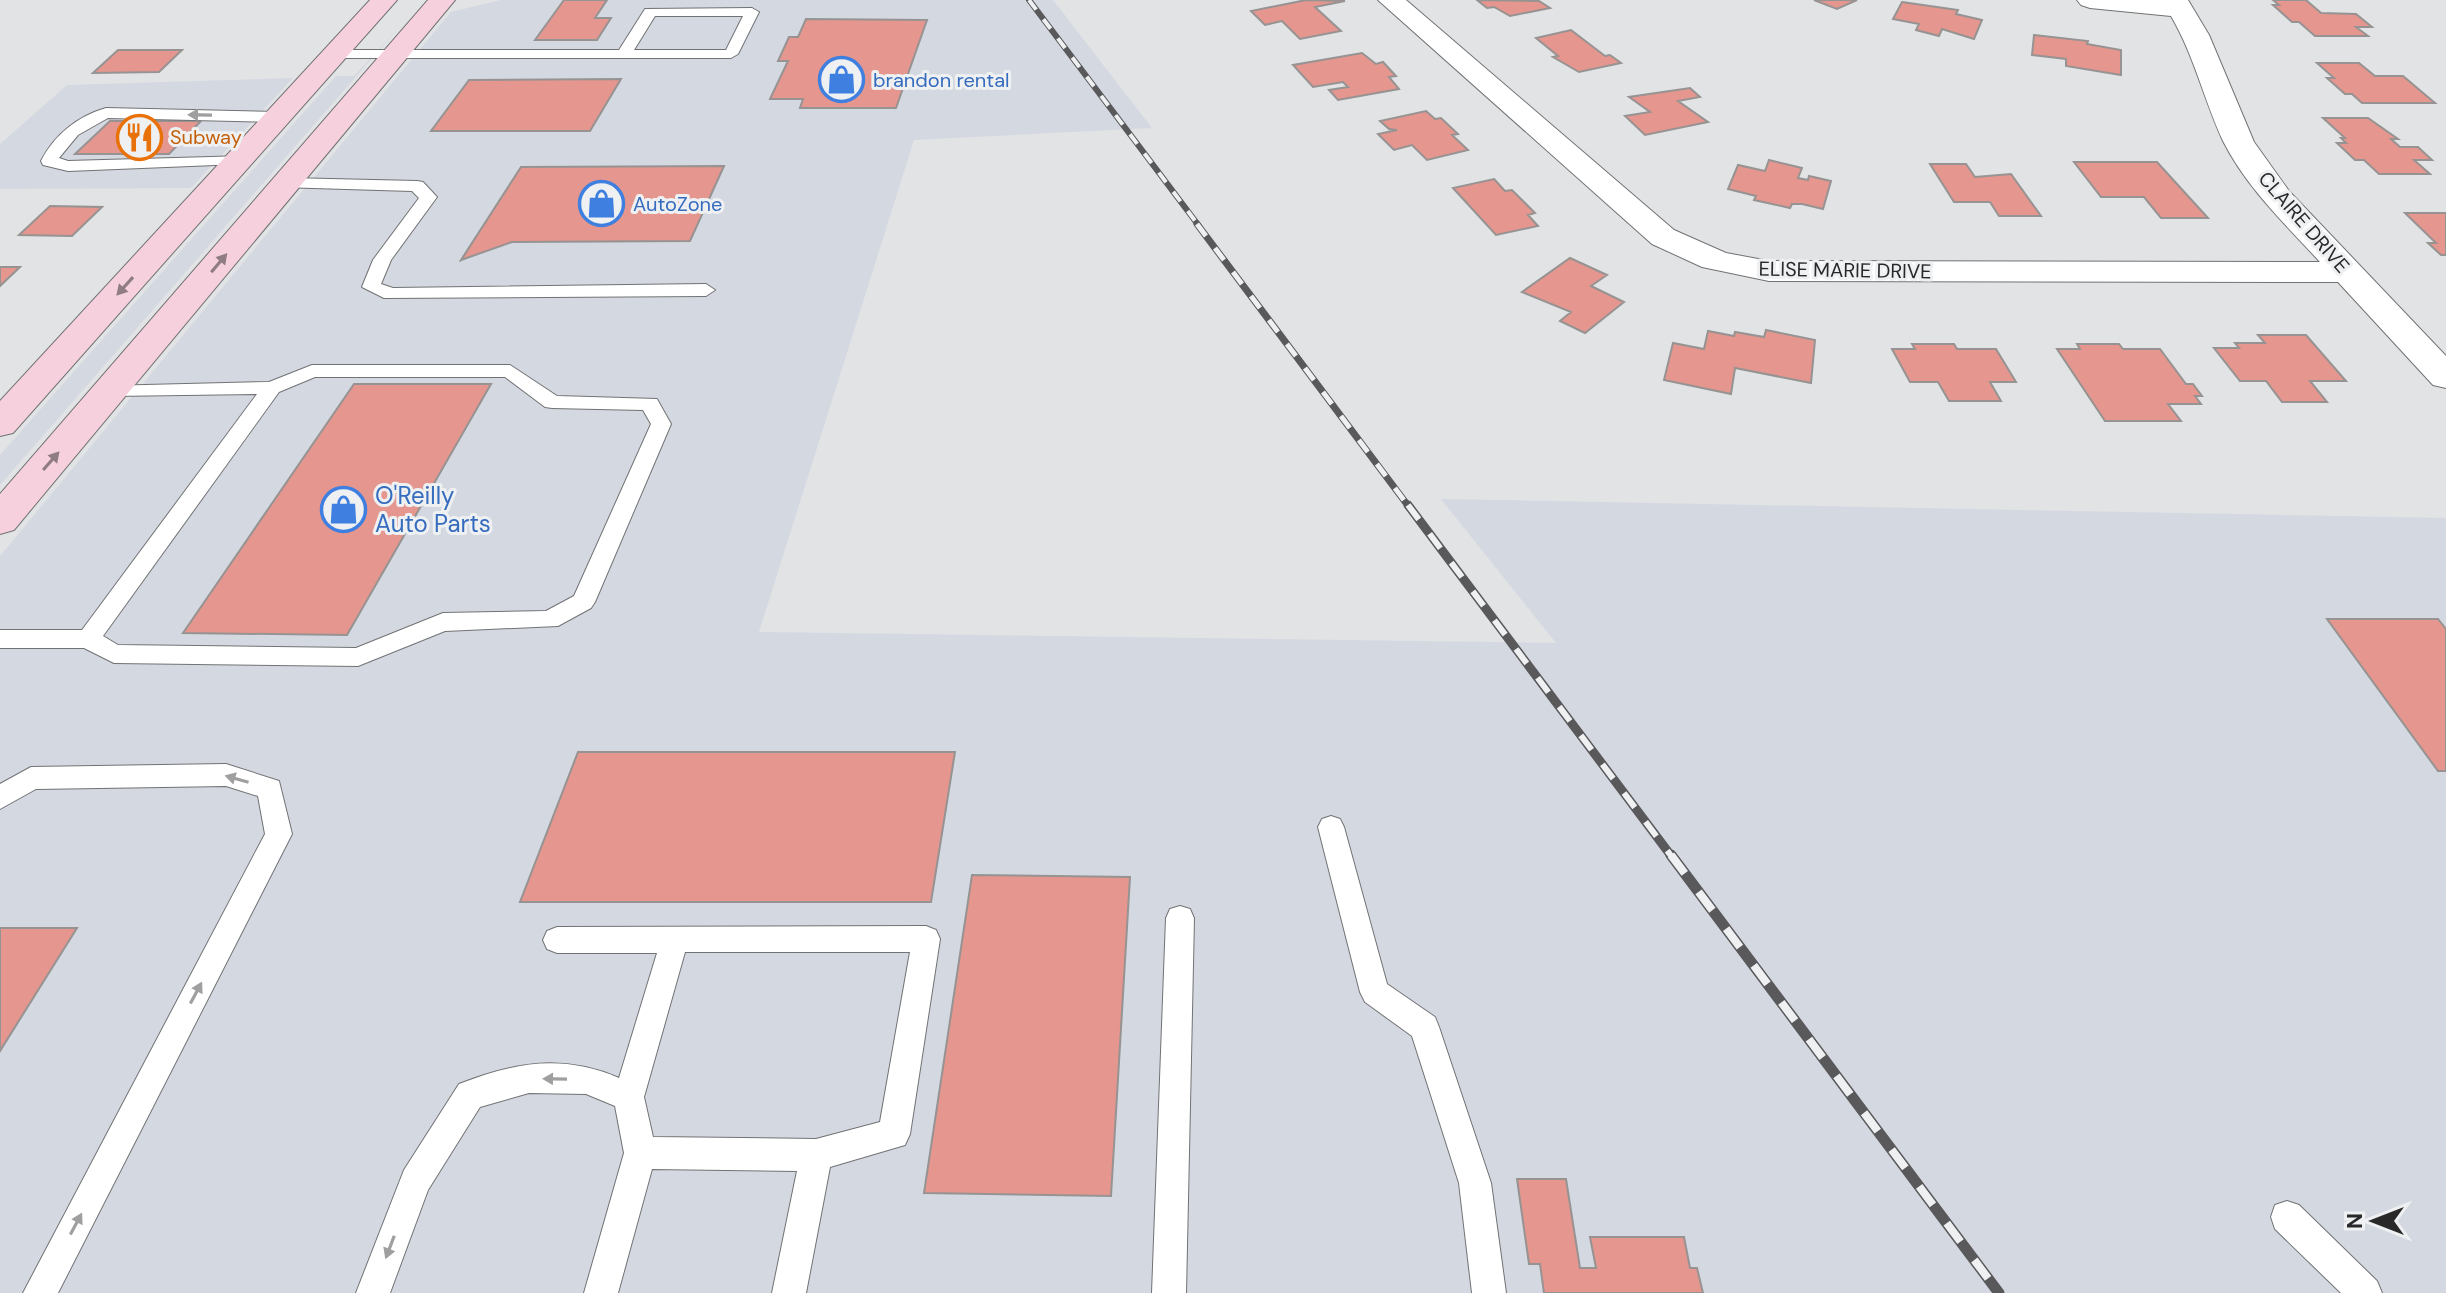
<svg xmlns="http://www.w3.org/2000/svg" width="2446" height="1293" font-family="'DM Sans',sans-serif">
<style>
.built{fill:#d4d8e1}
.building{fill:#e5968e;stroke:#969392;stroke-width:2}
.lines{fill:none;stroke-linecap:round;stroke-linejoin:round}
.service-casing{stroke:#717274;stroke-width:2}
.minor-casing{stroke:#717274;stroke-width:2}
.secondary-casing{stroke:#717274;stroke-width:2}
.service{fill:#fff;fill-rule:evenodd}
.minor{fill:#fff;fill-rule:evenodd}
.secondary{fill:#f6d1dd;fill-rule:evenodd}
.rail-far3-casing{stroke:#59595b;stroke-width:6}
.rail-far2-casing{stroke:#59595b;stroke-width:7}
.rail-far1-casing{stroke:#59595b;stroke-width:9}
.rail-casing{stroke:#59595b;stroke-width:11}
.rail-far3{stroke:#eef0f2;stroke-width:4;stroke-dasharray:12;stroke-linecap:butt}
.rail-far2{stroke:#eef0f2;stroke-width:5;stroke-dasharray:15;stroke-linecap:butt}
.rail-far1{stroke:#eef0f2;stroke-width:6;stroke-dasharray:18;stroke-linecap:butt}
.rail{stroke:#eef0f2;stroke-width:8;stroke-dasharray:23;stroke-linecap:butt}
.oneway{fill:#9f9f9f}
.oneway2{fill:#907d84}
.labels{text-anchor:middle;dominant-baseline:central;stroke-width:6;stroke-linejoin:round;paint-order:stroke}
.far-shop-label{font-size:20px;fill:#366cbe;stroke:#eef0f2;text-anchor:start}
.far-food-label{font-size:20px;fill:#c56008;stroke:#eef0f2;text-anchor:start}
.far-street-label{font-size:20px;fill:#29292a;stroke:#eef0f2}
.shop-label{font-size:24px;fill:#366cbe;stroke:#eef0f2;text-anchor:start}
</style>
<rect width="100%" height="100%" fill="#e1e3e5"/>
<path class="built" d="M501,0H1053L1152,128L914,140L759,632L1556,643L1441,499L2446,518V1293H0V556L451,12Z
M400,26L83,390L0,485V455L336,76H354Z
M293,78L191,188L0,189V144L67,85Z"/>
<path class="building" d="M564,0H607L595,18H611L597,40H535Z
M1306,0L1345,1L1315,7L1341,31L1300,39L1282,21L1265,25L1251,11Z
M1477,0L1539,1L1550,8L1510,16L1494,7L1487,8Z
M1814,0H1857L1837,9Z
M2273,0H2306L2321,13L2356,14L2372,27H2356L2368,36H2315L2299,22H2292L2273,5H2279Z
M1902,2L1958,10L1956,14L1982,20L1974,39L1942,29L1939,36L1916,30L1919,24L1893,19Z
M806,19L927,20L896,108H800L803,99H770L788,61H778L789,37H798Z
M1571,30L1605,56L1610,55L1621,63L1579,72L1553,57L1558,56L1536,38Z
M2034,35L2088,41L2087,44L2121,50V75L2066,66V59L2032,55Z
M118,50H182L159,72L93,73Z
M1362,53L1376,64L1383,62L1396,76L1389,77L1399,89L1338,100L1329,90L1348,87L1343,82L1313,87L1293,65Z
M2317,63H2359L2375,76H2403L2435,103H2362L2352,94H2345L2327,78H2334Z
M621,79L590,131H431L469,80Z
M1690,88L1700,97L1678,101L1708,122L1645,135L1625,116L1650,112L1629,97Z
M1426,111L1435,119L1441,118L1458,134L1452,135L1468,150L1427,160L1412,145L1394,150L1378,134L1397,130L1389,129L1380,121Z
M2323,118H2368L2398,139H2391L2400,147H2418L2432,160H2414L2430,174H2379L2364,160H2355L2337,143H2346L2341,138H2345Z
M110,121H201L169,154H75Z
M1769,160L1802,168L1798,178L1808,180L1809,176L1831,181L1823,209L1802,204H1792L1790,208L1754,200L1756,196L1728,189L1738,165L1765,171Z
M2074,162H2157L2208,218H2161L2144,197H2101Z
M1930,164H1966L1975,177L2011,174L2041,216H1999L1990,202H1954Z
M724,166L690,241L512,242L461,260L521,167Z
M1494,179L1505,191L1512,190L1535,213L1528,215L1538,226L1496,235L1453,188Z
M50,206L102,207L72,236L19,235Z
M2405,213H2446V255H2441L2428,243H2436Z
M1570,258L1607,275L1591,286L1624,302L1585,333L1560,321L1571,312L1522,292Z
M0,267H20L0,286Z
M1766,330L1815,340L1811,383L1735,368L1731,394L1664,380L1673,343L1704,349L1708,331L1734,336L1735,332L1764,337Z
M2258,335H2306L2346,381H2310L2327,402H2282L2266,381H2240L2214,348H2239L2235,343H2265Z
M1912,344H1954L1957,349H1996L2016,382H1990L2001,401H1949L1938,382H1910L1892,349H1915Z
M2077,344H2119L2123,349H2160L2186,384H2193L2202,396H2195L2201,404H2168L2181,421H2105L2057,349H2080Z
M354,384H491L347,635L183,633Z
M2327,619H2438L2446,629V771H2438Z
M578,752H955L931,902H520Z
M972,875L1130,877L1111,1196L924,1193Z
M0,928H77L0,1051Z
M1517,1179H1566L1580,1268H1596L1590,1237H1684L1690,1268H1697L1703,1293H1544L1540,1264H1529Z"/>
<g class="lines">
<defs>
<path id="service" d="M752,8L759,12L738,54L731,58H335L328,54L335,50H619L645,9ZM655,16H743L726,50H634Z
M106,108L278,112L286,117L278,122L108,118L78,135L59,158L68,161L246,156L248,159L246,162L240,164L68,171L43,165L41,161C54,135 78,116 106,108Z
M286,178L417,181L423,182L437,197L391,260L381,284L393,288L706,284L715,290L706,296L384,298L362,287L373,260L419,198L412,191L280,187L278,183Z
M312,365H510L557,396L657,399L671,424L595,602L591,608L558,626L445,631L358,666L114,663L84,648H0V630H82L257,394L112,396L105,394L102,390L105,386L269,382ZM315,377H505L545,407L552,408L643,410L651,424L574,596L546,611L443,613L356,648L118,645L103,636L279,392Z
M226,764L279,781L292,834L58,1293H23L265,834L258,796L226,786L36,789L0,809V784L31,767Z
M1331,816L1340,819L1344,827L1387,984L1435,1017L1439,1027L1491,1183L1506,1293H1472L1459,1183L1412,1036L1365,1002L1360,992L1318,827L1322,819Z
M1180,906L1190,909L1194,918L1186,1293H1152L1166,918L1170,909Z
M926,926L936,930L940,939L910,1134L905,1145L830,1167L806,1293H772L797,1171L652,1169L618,1293H584L624,1153L615,1106L586,1094L529,1093L480,1107L428,1190L390,1293H356L404,1170L459,1084C515,1062 563,1054 619,1078L657,953H557L547,949L543,940L547,931L557,927ZM685,952H910L880,1122L816,1139L653,1137L644,1097Z
M2287,1201L2299,1205L2377,1281L2382,1293H2341L2275,1229L2271,1217L2275,1205Z"/>
<path id="minor" d="M1378,0H1406L1674,230L1726,253L1769,261L2320,262C2286,225 2246,187 2223,141C2204,100 2194,55 2171,16L2090,8L2081,5L2077,0H2188L2209,35L2254,142L2289,191L2446,356V388L2433,385L2338,282L1769,281L1702,267L1652,244Z"/>
<path id="secondary" d="M370,0H397L13,433L0,436V401Z
M428,0H455L14,530L0,534V494Z"/>
</defs>
<use href="#service" class="service-casing"/>
<use href="#minor" class="minor-casing"/>
<use href="#secondary" class="secondary-casing"/>
<use href="#service" class="service"/>
<use href="#minor" class="minor"/>
<use href="#secondary" class="secondary"/>
<defs>
<path id="rail-far3" d="M1029,0L1199,226"/>
<path id="rail-far2" d="M1197,224L1409,507"/>
<path id="rail-far1" d="M1408,505L1672,857"/>
<path id="rail" d="M1671,855L1999,1293"/>
</defs>
<use href="#rail-far3" class="rail-far3-casing"/>
<use href="#rail-far2" class="rail-far2-casing"/>
<use href="#rail-far1" class="rail-far1-casing"/>
<use href="#rail" class="rail-casing"/>
<use href="#rail-far3" class="rail-far3"/>
<use href="#rail-far2" class="rail-far2"/>
<use href="#rail-far1" class="rail-far1"/>
<use href="#rail" class="rail"/>
</g>
<defs><path id="oneway-solid" d="M-6-.8H1V-3.2L6.5 0L1 3.2V.8H-6Z" transform="scale(2)"/></defs>
<g class="oneway">
<use href="#oneway-solid" transform="translate(200 115) rotate(-179)"/>
<use href="#oneway-solid" transform="translate(237 779) rotate(-164)"/>
<use href="#oneway-solid" transform="translate(196 993) rotate(-62)"/>
<use href="#oneway-solid" transform="translate(555 1079) rotate(-179)"/>
<use href="#oneway-solid" transform="translate(76 1224) rotate(-62)"/>
<use href="#oneway-solid" transform="translate(390 1247) rotate(111)"/>
</g>
<g class="oneway2">
<use href="#oneway-solid" transform="translate(219 263) rotate(-50)"/>
<use href="#oneway-solid" transform="translate(125 286) rotate(132)"/>
<use href="#oneway-solid" transform="translate(51 461) rotate(-49)"/>
</g>
<defs>
<symbol id="shop-ring" viewBox="-11 -11 22 22"><circle r="9.5" fill="#eef0f2" stroke="#3f7fe0" stroke-width="1.5"/><path d="M-5-2.5h2.3a2.7 3.5 0 0 1 5.4 0H5L5.5 6h-11ZM-1.5-2.5h3a1.5 2.3 0 0 0-3 0Z" fill="#3f7fe0"/></symbol>
<symbol id="restaurant-ring" viewBox="-11 -11 22 22"><circle r="9.5" fill="#eef0f2" stroke="#e8710a" stroke-width="1.5"/><path d="M-5-6h1v4h1v-4h1v4h1v-4h1v5L-1.5 .5V6h-2V.5L-5-1ZM5-6V6H3V1.5H1.5Q1.5-4 5-6Z" fill="#e8710a"/></symbol>
</defs>
<g fill-rule="evenodd">
<use href="#shop-ring" x="816" y="54" width="51" height="51"/>
<use href="#restaurant-ring" x="114" y="112" width="51" height="51"/>
<use href="#shop-ring" x="576" y="178" width="51" height="51"/>
<use href="#shop-ring" x="318" y="484" width="51" height="51"/>
</g>
<g class="labels">
<g class="far-shop-label">
<text x="873" y="80">brandon rental</text>
<text x="633" y="204">AutoZone</text>
</g>
<g class="far-food-label">
<text x="170" y="137">Subway</text>
</g>
<g class="far-street-label">
<text transform="translate(2304 222) rotate(49)">CLAIRE DRIVE</text>
<text transform="translate(1845 270) rotate(1)">ELISE MARIE DRIVE</text>
</g>
<g class="shop-label">
<text x="375" y="495">O'Reilly<tspan x="375" dy="28">Auto Parts</tspan></text>
</g>
</g>
<g transform="translate(2374 1221) rotate(270)" stroke="#eef0f2" stroke-width="6" paint-order="stroke">
<path d="M0-6L14 30L0 20L-14 30Z" fill="#29292a"/>
<text y="-12" font-size="22" font-weight="bold" text-anchor="middle" fill="#29292a">N</text>
</g>
</svg>
